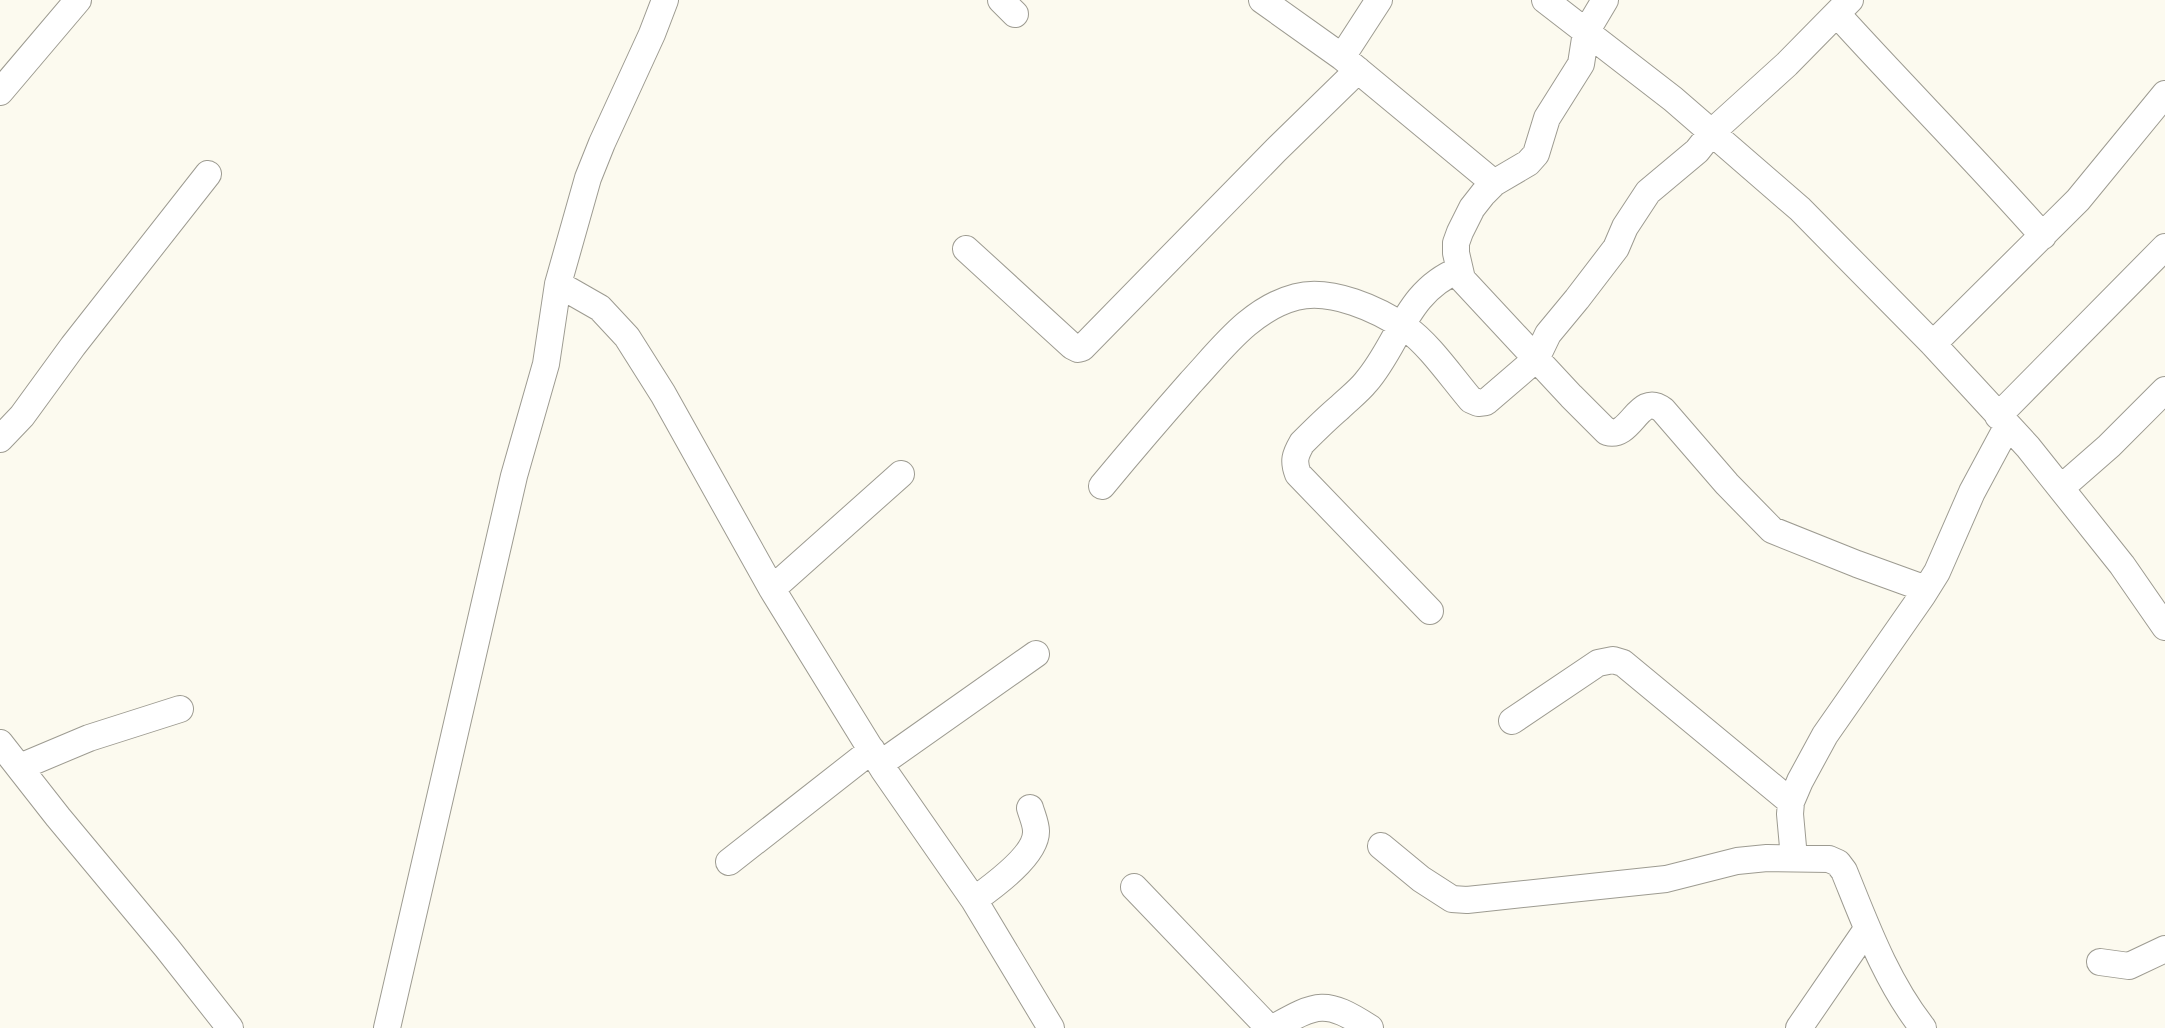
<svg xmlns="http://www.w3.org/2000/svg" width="2165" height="1028" font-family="'Archivo Narrow',sans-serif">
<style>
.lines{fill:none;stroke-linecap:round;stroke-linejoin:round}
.minor-casing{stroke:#9d9b91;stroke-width:28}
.minor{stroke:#fff;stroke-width:26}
</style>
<rect width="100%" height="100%" fill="#fcfaef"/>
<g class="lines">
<defs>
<path id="minor" d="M1001,0L1015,14
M1262,0L1342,57L1494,183
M1545,0L1673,99L1800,209L1933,344L2028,447L2122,565L2165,627
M1605,0L1586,32L1581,64L1547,118L1536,154L1528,163L1494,183L1483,194L1472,208L1460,232L1456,243V253L1462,279L1571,396L1607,432C1632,439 1638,391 1663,410L1727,484L1772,530L1857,564L1926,589
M1837,14C1905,89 1976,160 2043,236
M1342,57L1379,0
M0,92L78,0
M966,249L1072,346L1078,349L1082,348L1276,150L1358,70
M558,284L600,308L627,337L663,394L772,589L883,769L974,900L1051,1028
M1933,344L2078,200L2165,94
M1998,416L2165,247
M0,439L22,416L73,346L208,174
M1102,486C1131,451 1161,416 1191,382C1221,350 1250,309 1296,297C1331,288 1378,309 1407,329C1428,343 1453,379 1471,400L1478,403L1486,402L1536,359L1548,334L1577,299L1616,248L1625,227L1648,192L1697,151L1712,132L1787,64L1850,0
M2061,488L2109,446L2165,390
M772,589L901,474
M1430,611L1298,474C1293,461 1295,455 1302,443C1314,431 1326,419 1339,408C1348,399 1358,392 1366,382C1399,344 1406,291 1459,270
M1512,721L1598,663L1613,660L1623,663L1791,802
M0,743L58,817L167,948L230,1028
M880,764L1036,654
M20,767L89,738L180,709
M1381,846L1421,879L1452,899L1467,900L1666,879L1737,861L1767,858L1829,859L1838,863L1844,871C1866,925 1886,981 1923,1028
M1794,858L1790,814L1791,802L1800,781L1825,735L1922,596L1937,572L1972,492L2007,427
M729,862L872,750
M1134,887L1269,1028
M974,900C992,887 1037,855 1036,831C1036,824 1032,815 1030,808
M2100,962L2129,966L2165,949
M387,1028L514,476L546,364L558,284L588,178L602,143L652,34L665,0
M1273,1028C1318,1003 1325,999 1370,1028
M1799,1028L1867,929"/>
</defs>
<use href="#minor" class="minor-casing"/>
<use href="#minor" class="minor"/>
</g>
</svg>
